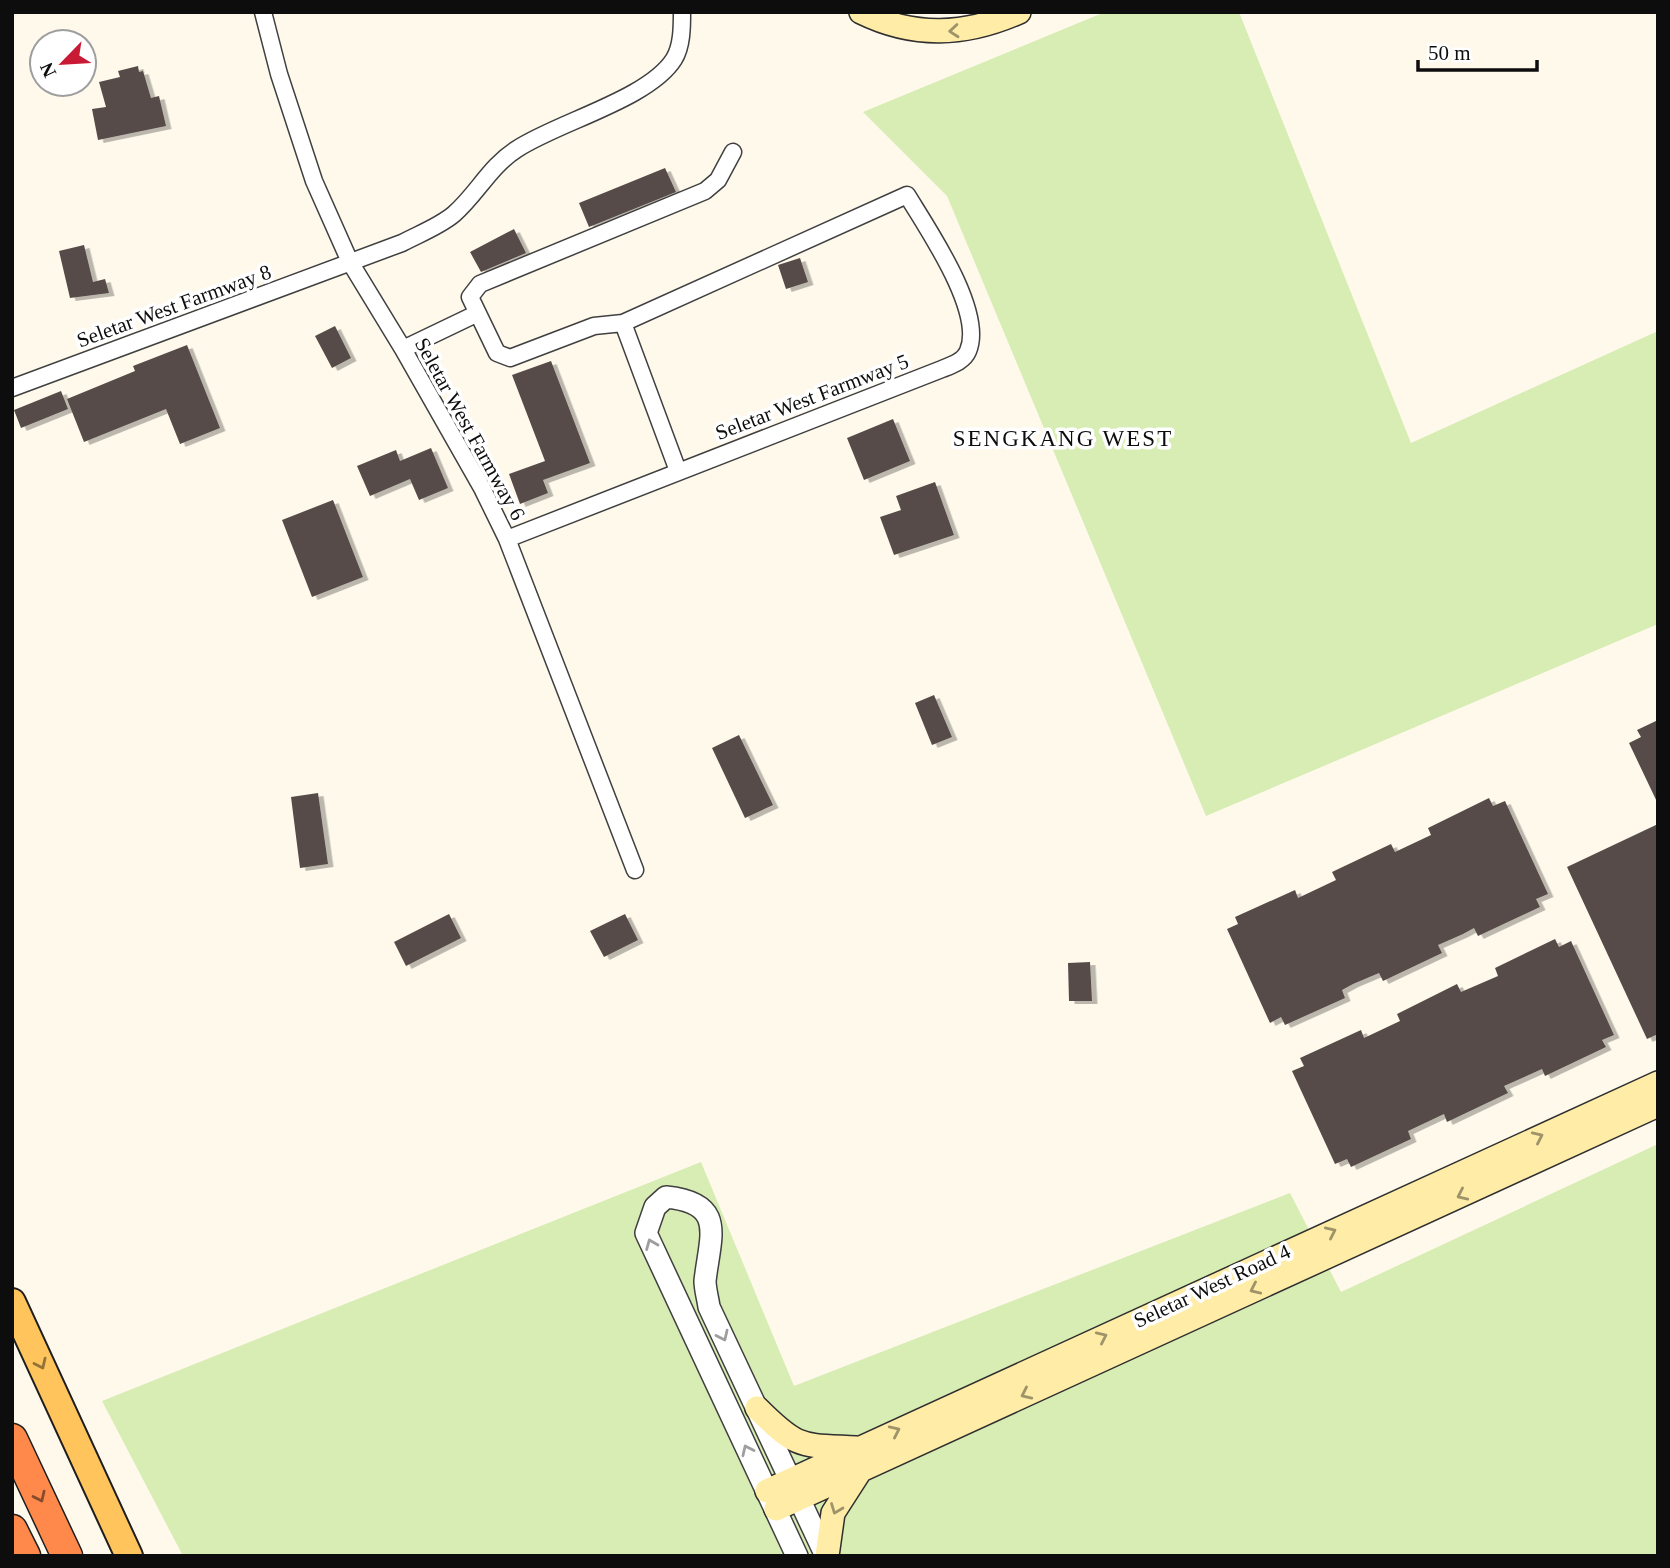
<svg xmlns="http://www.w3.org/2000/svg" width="1670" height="1568" font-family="Georgia,serif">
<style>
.green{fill:#d7edb3}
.building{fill:#564c48;filter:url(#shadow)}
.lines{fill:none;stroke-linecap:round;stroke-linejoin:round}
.minor-casing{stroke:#404040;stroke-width:19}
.tertiary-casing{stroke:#404040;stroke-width:24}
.secondary-casing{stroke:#2f2f2f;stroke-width:26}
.primary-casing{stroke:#1e1e1e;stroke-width:30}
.motorway-casing{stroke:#1e1e1e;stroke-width:33}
.minor{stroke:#fff;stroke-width:16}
.tertiary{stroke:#fff;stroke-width:21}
.secondary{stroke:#ffeca7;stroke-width:23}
.primary{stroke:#ffc55c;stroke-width:26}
.motorway{stroke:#ff894a;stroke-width:30}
.oneway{stroke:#9e9369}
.oneway2{stroke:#9e9e9e}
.oneway3{stroke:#927238}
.oneway4{stroke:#864b2c}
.labels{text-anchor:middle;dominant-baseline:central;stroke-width:7;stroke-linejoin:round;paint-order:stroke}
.street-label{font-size:21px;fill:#0d0d0d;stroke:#fff}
.neighbourhood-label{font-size:23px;letter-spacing:2px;fill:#0d0d0d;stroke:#fff}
</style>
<defs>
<filter id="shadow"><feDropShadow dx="5.5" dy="3" stdDeviation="0" flood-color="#0004"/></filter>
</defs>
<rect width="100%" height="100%" fill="#fff9ec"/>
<path class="green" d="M1105,12H1239L1411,443L1658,331V624L1206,816L947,196L863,112Z
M1658,1144V1556H183L102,1401L701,1162L794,1386L1290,1193L1341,1292Z"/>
<path class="building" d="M138,66L139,72L143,71L151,98L159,96L166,126L98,140L92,109L106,107L99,82L120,77L118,71Z
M665,168L676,192L589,227L579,203Z
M514,229L526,253L481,272L470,252Z
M84,245L93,282L105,279L109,293L70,298L59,251Z
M800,258L808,282L786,289L778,265Z
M335,326L351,358L332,368L315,336Z
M187,345L220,428L180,444L166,409L84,442L67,399L135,371L133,366Z
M551,361L590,463L543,480L548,493L520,504L509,474L545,461L512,375Z
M61,391L68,409L21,428L14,410Z
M893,419L910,461L864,480L847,438Z
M431,448L448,488L419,500L410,479L370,496L357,466L396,450L400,461Z
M935,482L954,535L894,555L880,517L901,510L896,496Z
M333,500L363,577L312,597L282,520Z
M934,695L952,737L932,745L915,703Z
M1658,720V804L1629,743L1641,737L1637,730Z
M739,735L773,805L745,818L712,748Z
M318,793L328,864L300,868L291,797Z
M1489,798L1493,806L1505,801L1548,894L1536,899L1540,907L1478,936L1474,928L1463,934L1438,945L1442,953L1383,981L1379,973L1353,984L1342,990L1345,998L1285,1025L1281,1017L1270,1023L1227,929L1238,924L1235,917L1295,890L1298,898L1336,880L1332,872L1391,844L1395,852L1431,835L1428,828Z
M1658,824V1034L1647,1039L1567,867Z
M449,914L461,938L406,966L394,942Z
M625,914L638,940L604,957L590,931Z
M1555,939L1559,947L1571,941L1614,1035L1602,1040L1606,1047L1545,1076L1542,1069L1504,1086L1508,1093L1447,1122L1444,1114L1408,1131L1411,1139L1351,1167L1347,1159L1335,1164L1292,1071L1304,1066L1300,1058L1361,1030L1364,1038L1400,1021L1397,1014L1457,984L1461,992L1498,976L1495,968Z
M1090,962L1092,1001H1069L1068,963Z"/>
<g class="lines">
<defs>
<path id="minor" d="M263,12L279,74L314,181L350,262L403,349L482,488L507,539L635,870
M623,323L678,471
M403,349L476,314
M12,388L402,243C419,234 440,226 454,214C477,194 490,166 517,149C558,122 649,99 674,59C682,46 682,27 682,12
M507,539L942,369C952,365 964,361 968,351C985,312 927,228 907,195L623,323L594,326L510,358L497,353L470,297L480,284L705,191L718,180L733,152"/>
<path id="tertiary" d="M797,1556L646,1233L655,1207L666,1197C727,1203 710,1236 705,1281C705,1289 708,1299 709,1307L826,1556"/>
<path id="secondary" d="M861,12C914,38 965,36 1019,12
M757,1408C798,1449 800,1445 856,1448
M767,1491L1658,1083
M776,1509L1658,1105
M827,1556L833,1513L860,1471"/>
<path id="primary" d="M12,1302L129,1556"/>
<path id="motorway" d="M12,1439L67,1556
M12,1530L25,1556"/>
</defs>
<use href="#minor" class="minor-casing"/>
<use href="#tertiary" class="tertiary-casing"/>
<use href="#secondary" class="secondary-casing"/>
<use href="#primary" class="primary-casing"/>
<use href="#motorway" class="motorway-casing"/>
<use href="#minor" class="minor"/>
<use href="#tertiary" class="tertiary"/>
<use href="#secondary" class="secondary"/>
<use href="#primary" class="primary"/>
<use href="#motorway" class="motorway"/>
</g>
<defs><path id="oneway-chevron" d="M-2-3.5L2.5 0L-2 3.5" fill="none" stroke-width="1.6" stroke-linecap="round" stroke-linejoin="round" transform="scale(1.75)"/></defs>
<g class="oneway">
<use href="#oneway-chevron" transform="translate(954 31) rotate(175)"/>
<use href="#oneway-chevron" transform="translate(1538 1137) rotate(-25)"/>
<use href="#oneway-chevron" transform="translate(1462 1195) rotate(155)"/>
<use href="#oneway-chevron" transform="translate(1331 1232) rotate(-25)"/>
<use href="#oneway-chevron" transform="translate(1255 1289) rotate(155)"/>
<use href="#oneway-chevron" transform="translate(1102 1337) rotate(-25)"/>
<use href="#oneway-chevron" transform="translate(1026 1394) rotate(155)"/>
<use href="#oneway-chevron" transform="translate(895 1431) rotate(-25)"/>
<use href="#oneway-chevron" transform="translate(836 1509) rotate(111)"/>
</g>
<g class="oneway2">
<use href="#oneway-chevron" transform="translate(651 1244) rotate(-112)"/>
<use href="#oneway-chevron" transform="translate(723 1336) rotate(65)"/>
<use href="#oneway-chevron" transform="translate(747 1450) rotate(-115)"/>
</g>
<use class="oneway3" href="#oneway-chevron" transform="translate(41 1364) rotate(65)"/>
<use class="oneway4" href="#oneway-chevron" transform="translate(40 1497) rotate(65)"/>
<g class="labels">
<g class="street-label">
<text transform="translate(174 306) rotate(-20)">Seletar West Farmway 8</text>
<text transform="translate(812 397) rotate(-21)">Seletar West Farmway 5</text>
<text transform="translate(470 429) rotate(61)">Seletar West Farmway 6</text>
<text transform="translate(1212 1286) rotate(-25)">Seletar West Road 4</text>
</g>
<g class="neighbourhood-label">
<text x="1063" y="438">SENGKANG WEST</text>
</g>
</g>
<rect width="1670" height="1568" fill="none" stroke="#0d0d0d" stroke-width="28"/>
<g transform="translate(63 63) rotate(245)"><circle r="33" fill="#ffffff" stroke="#9e9e9e" stroke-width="2"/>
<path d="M0-5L12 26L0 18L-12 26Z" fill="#c81935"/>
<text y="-10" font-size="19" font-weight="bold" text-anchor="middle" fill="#0d0d0d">N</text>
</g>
<path d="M1418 60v10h119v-10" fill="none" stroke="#0d0d0d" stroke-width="3.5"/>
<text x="1428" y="60" font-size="21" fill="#0d0d0d" stroke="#ffffff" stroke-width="5" paint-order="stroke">50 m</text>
</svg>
